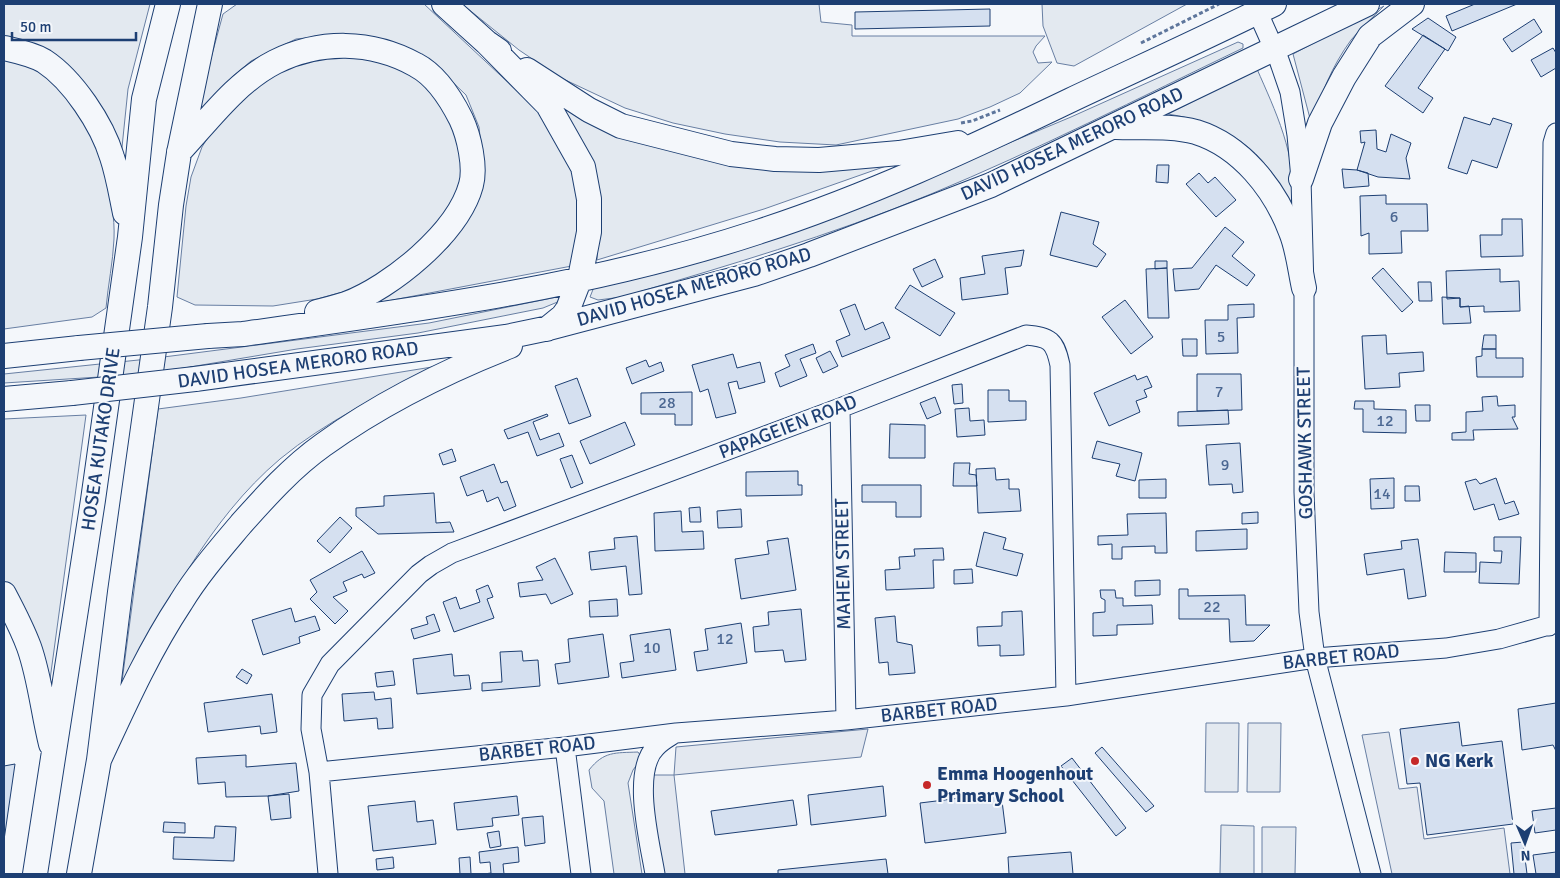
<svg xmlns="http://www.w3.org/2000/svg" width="1560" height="878" font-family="Signika,sans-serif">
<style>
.green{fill:#e3e9f0;stroke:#687fa3}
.parking{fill:#e3e8f0;stroke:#687fa3}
.building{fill:#d5e0f0;stroke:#1d3f73}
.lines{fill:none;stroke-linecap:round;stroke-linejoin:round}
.minor-casing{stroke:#1d3f73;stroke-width:21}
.major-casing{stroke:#1d3f73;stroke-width:26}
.path{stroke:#5e769c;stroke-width:3;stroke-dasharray:4 2.5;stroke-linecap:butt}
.minor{stroke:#f4f7fb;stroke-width:19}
.major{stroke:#f4f7fb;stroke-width:24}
.major-bridge-casing{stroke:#1d3f73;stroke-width:26;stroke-linecap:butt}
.major-bridge{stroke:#f4f7fb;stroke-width:24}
.poi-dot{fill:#c62828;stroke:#f4f7fb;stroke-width:2}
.labels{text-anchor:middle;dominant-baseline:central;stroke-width:4;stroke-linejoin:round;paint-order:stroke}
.number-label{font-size:16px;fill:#4b6792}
.street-label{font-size:19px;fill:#1d3f73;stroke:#f4f7fb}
.poi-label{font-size:19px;font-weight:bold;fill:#1d3f73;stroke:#f4f7fb;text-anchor:start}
</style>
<rect width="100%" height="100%" fill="#f4f7fb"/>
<path class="green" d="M4,4H150L128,89L121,157L95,108L4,40Z
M237,4H424L545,117L575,172L581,213L577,265L361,306L416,272L448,247L466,221L484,173L479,127L466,95L438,68L334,35L296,39L251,61L231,78L195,117L223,14Z
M462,4H819L821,22L852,25V36H1045L1036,46L1033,52L1038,63L1052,62L1020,93L990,107L958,119L836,145L780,142L725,134L673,123L625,108L559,77L519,50Z
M1042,4H1187L1074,66L1057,63L1043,26Z
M1384,6C1373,17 1361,28 1351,40C1332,66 1320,95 1312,126L1293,54Z
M1238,42L1243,44V48C1139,98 1037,150 931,194C830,236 726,266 622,297L598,300L590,297L594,287L985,153L1071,117Z
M318,55H351L393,64L416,78L440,98L457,123L464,174L455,200L417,248L357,288L317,299L273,306L195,305L177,297L186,206L191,177L202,147L213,129L262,81Z
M4,57C28,61 53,78 69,95C97,127 116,198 114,239C113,262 108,285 106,308L92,317L4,329Z
M1257,69C1274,108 1299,159 1291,203H1289C1265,149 1225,123 1168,114Z
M549,95L600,124L889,165L764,209L597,260L598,239Z
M557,297H561L560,301L543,308L418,333L297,349L184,368L131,375L4,383V374L148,359L429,323Z
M432,367C380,396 326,421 280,459C208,520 165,608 121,689L158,409L241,398Z
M86,415L49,687L10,591L4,581V419Z
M1206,723H1239L1238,792H1205Z
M1248,723H1281L1280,792H1247Z
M638,752L642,758L633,770L628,783L642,874H614L604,801L592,788L589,770C604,751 615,753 638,752Z
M1221,825L1254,826V874H1220Z
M1262,827H1296L1295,874H1262Z"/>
<path class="parking" d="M868,729L861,757L674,775L685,874H655L644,775H674L676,747Z
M1389,732L1399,789L1417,787L1424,839L1504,828L1510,874H1392L1362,735Z"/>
<path class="building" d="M1475,4H1517L1452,31L1446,16Z
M990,9V26L855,29V12Z
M1428,18L1456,37L1448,51L1412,29Z
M1534,19L1542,32L1512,52L1503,39Z
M1423,35L1445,49L1418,88L1433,98L1423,113L1385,86Z
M1553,48L1556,53V68L1541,77L1531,60Z
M1464,117L1490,125L1493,118L1512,124L1497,168L1472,160L1467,174L1448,168Z
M1376,130L1377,149L1386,152L1391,134L1411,143L1406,158L1410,179L1378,177L1357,170L1365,142L1361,143L1360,131Z
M1157,165H1169L1168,183L1156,182Z
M1342,169L1357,170L1368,173L1369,186L1344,188Z
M1199,173L1208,183L1215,177L1236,200L1216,217L1186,184Z
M1386,195V204H1427L1428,231H1401L1402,253L1369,254V233L1361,236L1360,196Z
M1061,212L1099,222L1093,244L1106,254L1097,267L1050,255Z
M1502,219H1522L1523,256L1481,257L1480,235H1502Z
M1225,227L1244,242L1232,256L1255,275L1247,286L1216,265L1199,289L1175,291L1173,269L1192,268Z
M1024,250L1021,266L1005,268L1008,294L962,300L960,278L985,274L982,256Z
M935,259L943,277L922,287L913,269Z
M1155,261H1167V268L1155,269Z
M1167,268L1169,318H1148L1146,269Z
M1383,268L1413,302L1402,312L1372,278Z
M1500,269V282L1519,281L1520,311L1484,312V306L1460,307V298L1447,299L1446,271Z
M1418,282H1431L1432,301H1419Z
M910,285L955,313L940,336L895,308Z
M1442,297L1460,298V307L1469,306L1471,323L1443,324Z
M1125,300L1153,337L1131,354L1102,317Z
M855,304L865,330L883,322L890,338L842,357L836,341L850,335L840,310Z
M1254,304V317L1237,318L1238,353L1206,354L1205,320H1228V305Z
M1386,335L1387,354L1423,352L1424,371L1399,373L1400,387L1365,389L1362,336Z
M1484,335H1496V349H1482Z
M1182,339H1197V356H1183Z
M813,344L816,353L800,359L807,376L780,387L775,373L790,366L785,355Z
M1482,349H1496V358H1523V377H1477L1476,357L1482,356Z
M830,351L838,366L823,373L816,358Z
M733,354L737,368L760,362L765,382L739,389L737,381L728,383L736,413L716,418L708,389L700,392L692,365Z
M646,360L649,367L661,362L664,371L632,384L626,368Z
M1197,374H1241L1242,410L1197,411Z
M1135,375L1137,380L1147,376L1152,387L1144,390L1147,397L1136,401L1140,412L1109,426L1094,393Z
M577,378L591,416L569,424L555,386Z
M962,384L963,403L954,404L952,385Z
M988,390H1009V401H1026V420L988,422Z
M692,392V425H675V414H641V393Z
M1497,396L1498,406L1515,405V417H1512L1518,429L1473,430L1474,440H1452V433L1466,432V412L1483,411L1482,397Z
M935,397L941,413L927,419L920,403Z
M1355,401H1374V409L1406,410V433L1363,432V409H1354Z
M1415,405H1430V421H1416Z
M969,408L970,421L984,420L985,435L957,437L955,409Z
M1228,410L1229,424L1178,426V412Z
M547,414L548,416L533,422L540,440L559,433L564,446L537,456L528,432L508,439L504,430Z
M625,422L635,445L590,464L580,441Z
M890,424L925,425V458H889Z
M1097,441L1142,453L1135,481L1116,476L1120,464L1092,458Z
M1240,443L1243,492L1233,493L1232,484L1209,485L1206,445Z
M452,449L456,461L443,465L439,454Z
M572,455L583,483L571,488L560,459Z
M954,463H970L969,474L976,475L977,486H953Z
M494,464L501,483L507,481L516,506L504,511L498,497L487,502L483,490L467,496L460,477Z
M995,468L996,480L1009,479V489H1019L1021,511L978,513L976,469Z
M798,471V485H802V495L746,496V472Z
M1394,478V508L1371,509L1370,479Z
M1496,478L1505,504L1514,501L1519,514L1499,520L1494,504L1474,510L1465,482L1476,479L1480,484Z
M1166,479V498H1139V480Z
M862,485H921V517H896V502H862Z
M1405,486H1419L1420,501H1405Z
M434,493L436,523L450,522L454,532L378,534L356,516V508L384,506V496Z
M700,507L701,522H690L689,508Z
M741,509L742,527L718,528L717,511Z
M681,511L682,532L703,531L704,549L655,551L654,513Z
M1258,512V523L1242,524V513Z
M1166,513L1167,553H1155V546L1122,547V559H1112V544L1098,545V536L1128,535L1127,514Z
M340,517L352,528L330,553L317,541Z
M1247,529V549L1196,551V531Z
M984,532L1006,538L1003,549L1023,554L1017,576L976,566Z
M637,536L642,594L629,595L626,566L591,570L589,552L615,549L614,538Z
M1494,537H1521L1519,584L1479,583L1480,562L1501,563L1502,551H1494Z
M788,538L796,590L741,599L735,559L769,554L767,541Z
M1418,539L1426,596L1408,599L1404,569L1367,575L1364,554L1402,549L1401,541Z
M943,548L944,560H933L934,588L886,590L885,570L900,569L899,557L915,556L914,549Z
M362,551L375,573L364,578L362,574L343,582L347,591L333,597L348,611L335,624L310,599L317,592L310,580Z
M1445,552L1476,553V572H1444Z
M555,558L573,594L551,604L546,594L520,597L518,583L543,580L536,567Z
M972,569L973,583L954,584V570Z
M1160,580V595L1135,596V581Z
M488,585L493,597L487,599L494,618L454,632L443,602L456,597L460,609L480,602L476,590Z
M1179,589H1188V596L1245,595L1246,625H1270L1254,641L1230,642L1229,619H1179Z
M1100,590H1115L1116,598H1123V606L1152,605L1153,624L1117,625V635L1093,636V613L1105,612V600L1101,598Z
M617,599L618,616L590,617L589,601Z
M291,608L295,622L315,616L320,630L299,637L300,643L263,655L252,620Z
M801,609L806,660L785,662L783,650L755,652L753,627L769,625L768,612Z
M1022,611L1024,655L1000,656V645L978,646L977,627L1002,626V612Z
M434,614L440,631L414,639L411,629L428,624L426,617Z
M895,616L897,642L912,645L915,673L889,675L888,662L879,663L875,618Z
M741,623L747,663L697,671L694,652L708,650L705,629Z
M670,629L676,670L622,678L620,663L634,661L630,635Z
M603,634L609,677L558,684L555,664L570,662L568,639Z
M522,651L523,661L538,660L540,686L482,691V683L502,682L500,652Z
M452,654L454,676L469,675L471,689L417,694L413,659Z
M242,669L252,675L247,684L236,677Z
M393,671L395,685L377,687L375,673Z
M374,692L375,700L391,698L393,728L378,729L377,718L344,721L342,694Z
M272,694L277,732L261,734L260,726L208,732L204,703Z
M1556,703V751L1553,745L1522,750L1518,709Z
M1459,722L1462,746L1502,741L1513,824L1427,835L1420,783L1407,784L1400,729Z
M1102,747L1154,806L1146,812L1095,753Z
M246,755V767L296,763L299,791L268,796L226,797L225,782L198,784L196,758Z
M1072,758L1126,828L1116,836L1061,766Z
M15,764L4,840V766Z
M883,786L886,816L811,825L808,795Z
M1001,793L1006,833L925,843L920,803Z
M289,794L291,818L271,820L268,796Z
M517,796L519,815L492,818L493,826L457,830L454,803Z
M793,800L797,825L715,835L711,811Z
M415,801L417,822L433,820L436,844L373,851L368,806Z
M1556,808V830L1535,833L1532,811Z
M543,816L545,843L525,846L522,818Z
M164,822L185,823V833L163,832Z
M215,826L236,827L234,861L173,859L174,837L214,838Z
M499,831L501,846L490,848L487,833Z
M1523,842L1527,874H1514L1511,843Z
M518,847L519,862L503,864L504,874H484L491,873L490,862L480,863L479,852Z
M1071,852L1073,874H1009L1008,857Z
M1556,852V874H1536L1533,855Z
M393,857L394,868L377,870L376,859Z
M470,857L471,874H460L459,858Z
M886,859L888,874H778V870Z"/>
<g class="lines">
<defs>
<path id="minor" d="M1254,4L1279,60L1290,92L1297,135L1301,179L1304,288V492L1309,612L1315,658L1371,874
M840,408L846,720
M1549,626L1553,143L1556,133
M565,747L581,874
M319,772L565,747L676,733L846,720L1066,696L1315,658L1446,648L1499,639L1556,623
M328,874L319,772L311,729L312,695L330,664L419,574L431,565L452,553L840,408L1026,335C1050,337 1055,341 1060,365L1066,696
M655,874C650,843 631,771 656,747C661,741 669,737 675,733"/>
<path id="major" d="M444,4L486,42L499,51
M486,42L548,105L583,167L589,199V232L580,278L568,309L563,316L547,329
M4,48C17,51 32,54 44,61C73,80 102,124 112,157C118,175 121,194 125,213
M527,70L589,110L621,126L731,154L775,159L819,160L899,153L958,143
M1116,127C1142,128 1171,125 1196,132C1241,146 1275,189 1291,232C1298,249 1300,270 1304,288
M179,152C208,121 236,82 275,62C320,40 371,40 416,65C437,76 451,99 461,119C469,136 476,167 471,185C458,233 391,287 346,304C336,307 326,310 317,312
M1301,179L1320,123L1344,77L1370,36L1412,4
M208,336L243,334C416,310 591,287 758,232C866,197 969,149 1071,100C1139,68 1207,37 1274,4
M4,356L79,348
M195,379L506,337L549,328L754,274L809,255L991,185L1367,4
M4,399L72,393
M4,594C13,611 22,628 29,647C40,678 43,712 51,744
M99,760C124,706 148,652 181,602C198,574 220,549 241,524C266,496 292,467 323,445C381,403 444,372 510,346
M35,874L93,500L130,237L144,99L168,4
M79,874L99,760L120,592L160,307L171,205L179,153L210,4"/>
</defs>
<use href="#minor" class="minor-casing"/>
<use href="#major" class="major-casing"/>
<path class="path" d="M1141,43L1219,4
M961,123L972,121L1000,110"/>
<use href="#minor" class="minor"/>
<use href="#major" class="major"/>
<defs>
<path id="major-bridge" d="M79,348L208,336
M72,393L195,379"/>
</defs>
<use href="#major-bridge" class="major-bridge-casing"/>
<use href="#major-bridge" class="major-bridge"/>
</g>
<g class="poi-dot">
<circle cx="1415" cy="761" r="5"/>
<circle cx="927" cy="785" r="5"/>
</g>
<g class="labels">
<g class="number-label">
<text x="1394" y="217">6</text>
<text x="1221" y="337">5</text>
<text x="1219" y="392">7</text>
<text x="667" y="403">28</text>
<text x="1385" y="421">12</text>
<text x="1225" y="465">9</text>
<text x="1382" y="494">14</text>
<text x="1212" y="607">22</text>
<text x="725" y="639">12</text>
<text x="652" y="648">10</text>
</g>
<g class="street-label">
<text transform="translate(1072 144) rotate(-25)">DAVID HOSEA MERORO ROAD</text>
<text transform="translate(694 287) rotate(-16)">DAVID HOSEA MERORO ROAD</text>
<text transform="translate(298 365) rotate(-8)">DAVID HOSEA MERORO ROAD</text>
<text transform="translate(788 427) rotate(-21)">PAPAGEIEN ROAD</text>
<text transform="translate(101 439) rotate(-82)">HOSEA KUTAKO DRIVE</text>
<text transform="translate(1305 443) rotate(-91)">GOSHAWK STREET</text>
<text transform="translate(843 564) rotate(-91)">MAHEM STREET</text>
<text transform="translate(1341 657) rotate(-6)">BARBET ROAD</text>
<text transform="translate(939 710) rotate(-6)">BARBET ROAD</text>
<text transform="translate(537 749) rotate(-6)">BARBET ROAD</text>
</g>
<g class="poi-label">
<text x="1425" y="761">NG Kerk</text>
<text x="937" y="774">Emma Hoogenhout<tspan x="937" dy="22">Primary School</tspan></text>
</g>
</g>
<rect width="1560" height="878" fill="none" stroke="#1d3f73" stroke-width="10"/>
<g transform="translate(1525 843) rotate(178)" stroke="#f4f7fb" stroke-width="4" paint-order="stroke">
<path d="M0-4L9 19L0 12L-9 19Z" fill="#1d3f73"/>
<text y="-8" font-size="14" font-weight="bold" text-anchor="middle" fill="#1d3f73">N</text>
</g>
<path d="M12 32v8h124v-8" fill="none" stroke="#1d3f73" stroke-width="2.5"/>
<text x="20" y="32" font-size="15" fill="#1d3f73" stroke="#f4f7fb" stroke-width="4" paint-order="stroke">50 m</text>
</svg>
